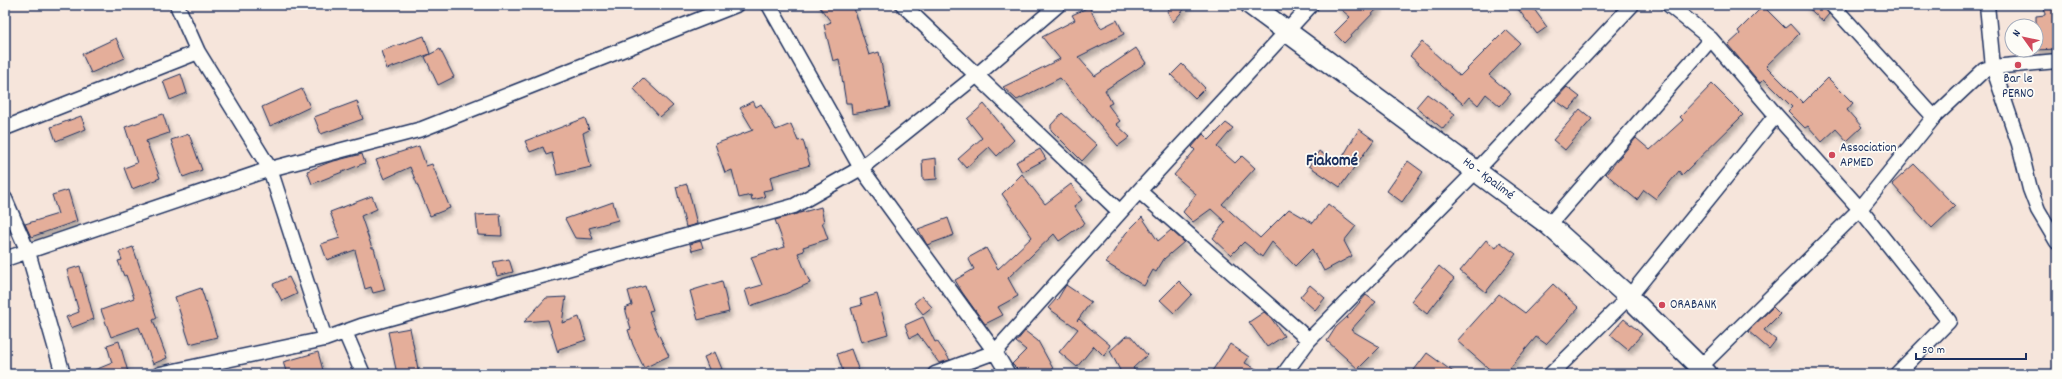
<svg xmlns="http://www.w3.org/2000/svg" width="2062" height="379" font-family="Dekko,sans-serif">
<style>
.building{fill:#e4ae9a;stroke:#1b2f5e;filter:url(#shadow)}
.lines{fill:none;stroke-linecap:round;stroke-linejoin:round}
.minor-casing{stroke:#1b2f5e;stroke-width:17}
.secondary-casing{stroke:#1b2f5e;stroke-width:23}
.minor{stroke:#fdfcf7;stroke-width:14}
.secondary{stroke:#fdfcf7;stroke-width:20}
.poi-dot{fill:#d1495b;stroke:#fdfcf7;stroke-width:1.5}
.labels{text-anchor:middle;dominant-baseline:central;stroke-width:3.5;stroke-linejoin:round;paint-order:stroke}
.poi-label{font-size:13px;fill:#1b2f5e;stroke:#fdfcf7;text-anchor:start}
.street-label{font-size:13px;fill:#1b2f5e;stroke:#fdfcf7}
.district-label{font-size:17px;font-weight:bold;fill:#1b2f5e;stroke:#fdfcf7}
</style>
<defs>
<filter id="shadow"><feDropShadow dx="2.5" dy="4.5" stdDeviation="2" flood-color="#0004"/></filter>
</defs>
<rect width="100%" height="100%" fill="#f6e5db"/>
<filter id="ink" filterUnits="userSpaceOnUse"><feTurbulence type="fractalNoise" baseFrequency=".025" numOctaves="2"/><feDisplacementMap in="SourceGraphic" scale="8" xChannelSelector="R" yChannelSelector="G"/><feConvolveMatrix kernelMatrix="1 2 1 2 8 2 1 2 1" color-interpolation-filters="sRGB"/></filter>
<g filter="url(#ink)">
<path class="building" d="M818,5H853L869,55L879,52L890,107L852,114L851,103H846L839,59L833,61L824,25L831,22Z
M1173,5H1188L1173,22L1167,11Z
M1336,5H1381L1344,43L1334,33L1350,17Z
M1515,5H1531L1547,27L1537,34Z
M1805,5H1824L1829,14L1823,21Z
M2044,5H2057V49L2036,50V16L2045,15Z
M1763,6L1785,28L1790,24L1799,34L1766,66L1803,103L1828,78L1853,103L1847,110L1862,127L1847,141L1836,129L1822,142L1808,126L1805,128L1788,111L1792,107L1764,79L1760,83L1728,45L1740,34L1738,31Z
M1089,7L1100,27L1101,28L1117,20L1124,34L1078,57L1095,76L1136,48L1146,63L1105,90L1112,103L1108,105L1120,121L1116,124L1130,137L1118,146L1060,78L1017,100L1003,87L1060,59L1042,37L1075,20L1072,15Z
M1506,30L1520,43L1489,75L1511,94L1500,106L1486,94L1478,105L1469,97L1463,104L1410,56L1422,42L1460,76Z
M424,36L430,54L387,69L381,51Z
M116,38L125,58L91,73L82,54Z
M440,49L454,77L438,85L425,57Z
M1182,64L1205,88L1195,98L1171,75Z
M181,74L187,93L170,100L163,81Z
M643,78L673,106L660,117L633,88Z
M1712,84L1743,115L1682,175L1679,171L1656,199L1644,190L1637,200L1606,174L1636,138L1650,150L1683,120L1680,117Z
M1567,87L1580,97L1569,110L1555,100Z
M302,89L310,107L270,126L262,107Z
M1427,94L1455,114L1443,129L1416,107Z
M357,101L363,119L321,134L314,117Z
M753,101L756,107L761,104L776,130L791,124L798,141L803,140L810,165L770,177L773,189L763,191L765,197L752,200L751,195L739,198L732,170L725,173L715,144L753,130L740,108Z
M984,104L1014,140L997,156L989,147L966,168L958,159L982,138L967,119Z
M1580,109L1592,119L1565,150L1553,140Z
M1062,113L1097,145L1082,161L1051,130V125Z
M163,114L169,133L146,141L160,178L132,189L124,168L137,163L125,127Z
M81,116L86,129L56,141L51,127Z
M585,118L589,130L583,133L591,167L557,175L552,153L546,155L543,147L530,152L525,141Z
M1226,123L1233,128L1217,147L1235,163L1242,156L1255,168L1222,204L1260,238L1289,209L1313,223L1328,204L1356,226L1344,241L1352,256L1324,271L1312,249L1295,266L1272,242L1262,257L1244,242L1231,255L1213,238L1225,222L1211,209L1193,222L1183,212L1196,194L1174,175L1195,150L1192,147L1203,134L1209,140Z
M1359,129L1374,140L1340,187L1309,166L1319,151L1338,165Z
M189,134L202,170L183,177L171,140Z
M419,146L426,166L432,164L450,208L430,216L410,167L384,179L376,160Z
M1040,149L1046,159L1022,172L1016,162Z
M362,154L365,163L312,184L307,171L330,162Z
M936,158L937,179L923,180L922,160Z
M1408,161L1423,172L1402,202L1387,191Z
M1914,164L1955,206L1932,228L1892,184Z
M1022,174L1045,204L1071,184L1082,200L1074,206L1085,223L1059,241L1054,234L1008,278L1018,296L998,307L1003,315L985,324L962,292L955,280L974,269L968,258L986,248L998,269L1032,237L1002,194Z
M687,184L697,224L686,227L676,187Z
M68,190L77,221L31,237L25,224L58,214L52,195Z
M372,196L377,209L361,216L372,248H374L385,290L373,293L371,287L365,289L355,250L327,260L321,244L340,238L330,212Z
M613,202L618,220L589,228L593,239L575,238L565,219Z
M821,207L824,222H822L828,239L803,247L804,251L798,253L810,283L785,294L750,306L745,290L762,285L751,257L785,247L775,220Z
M500,214L502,236L478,235L476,215Z
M1142,217L1158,241L1171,230L1184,242L1164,259L1156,272L1153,270L1144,286L1106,263L1126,233Z
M948,218L954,235L927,245L918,229Z
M1486,240L1496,248L1500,242L1516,254L1486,292L1460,271Z
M701,241L703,248L692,251L690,244Z
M133,247L157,318L153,320L167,358L153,364L139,327L111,337L101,310L134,298L126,275L124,276L118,261L122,260L119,252Z
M509,259L513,272L497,276L493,262Z
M80,266L94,319L71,328L66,317L79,312L67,270Z
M1439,266L1454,279L1427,314L1411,301Z
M289,277L297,294L282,301L273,284Z
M722,281L729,312L698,320L690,291Z
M1179,281L1192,294L1174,313L1160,300Z
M1553,284L1579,308L1546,344L1536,337L1505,374H1495L1457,341L1499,294L1525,313Z
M1066,285L1091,302L1077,321L1079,319L1110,345L1104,356L1094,346L1077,367L1059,352L1078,329L1048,308L1056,299L1057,300Z
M1310,285L1325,298L1315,310L1300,297Z
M645,286L653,310L649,311L654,325L669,356L644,368L633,345L628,330L631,329L625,308L632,305L628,291Z
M201,288L217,337L190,344L175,297Z
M877,294L888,334L861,342L851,308L862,305L860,299Z
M1366,295L1376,302L1351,330L1380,347L1358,369L1327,341L1336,327L1347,317L1348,319L1347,317Z
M922,296L932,307L923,314L914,303Z
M566,297L562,323L579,317L586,340L559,349L558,353L548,320L524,322L546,298Z
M1773,307L1780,314L1764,330L1776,340L1769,349L1748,331Z
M1264,312L1271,318L1284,336L1267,347L1249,322Z
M923,317L935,342L937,341L950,360L939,363L918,334L910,338L905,325Z
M1624,319L1642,334L1628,350L1610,335Z
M410,328L419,374H397L388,332Z
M1025,331L1038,341L1056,374H1022L1012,364L1026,350L1016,342Z
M1126,336H1131L1147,355L1133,368L1137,374H1122L1110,351Z
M119,341L128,372L120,374H85L112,363L107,345Z
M1230,344L1249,357L1245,363L1266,374H1210Z
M851,349L860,374H844L837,354Z
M318,352L324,374H287L283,362Z
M715,352L722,369L711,374L704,357Z
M1427,353L1456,374H1411Z"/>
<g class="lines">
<defs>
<path id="minor" d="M177,5L198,52L270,169L325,339
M769,5L861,168L995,352L1008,374
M903,5L1120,212
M1669,5L1711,39L1776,115L1860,209L1949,321L1897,374
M1832,5L1934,117
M2057,61L1993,67L2019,144L2030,189L2038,210L2057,242
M5,128L198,52
M1139,191L1309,340
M5,199L28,252L63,374
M1549,225L1711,39
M5,259L270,169L422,129L736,5
M345,332L363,374
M160,374L325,339L361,326L794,206L861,168L977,75L1058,5
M935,374L995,352L1139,191L1311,5
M1284,374L1309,340L1477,170L1632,5
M1551,374L1629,297L1776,115
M1693,374L1860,209L1934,117L1984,70L1993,67L1987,5"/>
<path id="secondary" d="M1251,5L1549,225L1629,297L1707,374"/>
</defs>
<use href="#minor" class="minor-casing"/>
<use href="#secondary" class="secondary-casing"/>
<use href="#minor" class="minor"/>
<use href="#secondary" class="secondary"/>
</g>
</g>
<g class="poi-dot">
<circle cx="2018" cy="65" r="4"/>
<circle cx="1832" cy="155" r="4"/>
<circle cx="1662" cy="305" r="4"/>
</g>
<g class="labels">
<g class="poi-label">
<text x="2018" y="79" text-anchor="middle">Bar le<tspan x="2018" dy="15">PERNO</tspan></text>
<text x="1840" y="148">Association<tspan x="1840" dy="15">APMED</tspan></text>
<text x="1670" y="305">ORABANK</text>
</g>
<g class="street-label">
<text transform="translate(1488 179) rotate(37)">Ho - Kpalimé</text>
</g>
<g class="district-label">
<text x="1332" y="162">Fiakomé</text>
</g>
</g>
<rect width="2062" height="379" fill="none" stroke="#fdfcf7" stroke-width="20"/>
<rect x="10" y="10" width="2042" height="359" fill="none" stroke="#1b2f5e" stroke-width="1.5" filter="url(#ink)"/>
<g transform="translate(2024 38) rotate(303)"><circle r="19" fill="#fdfcf7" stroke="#a3aaba"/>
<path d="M0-3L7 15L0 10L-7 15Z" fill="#d1495b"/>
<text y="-6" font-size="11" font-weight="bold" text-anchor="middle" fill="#1b2f5e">N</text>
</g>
<path d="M1916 353v6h110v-6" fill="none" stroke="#1b2f5e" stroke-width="2"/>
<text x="1922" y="353" font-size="12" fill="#1b2f5e" stroke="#fdfcf7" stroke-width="3" paint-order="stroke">50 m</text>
</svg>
